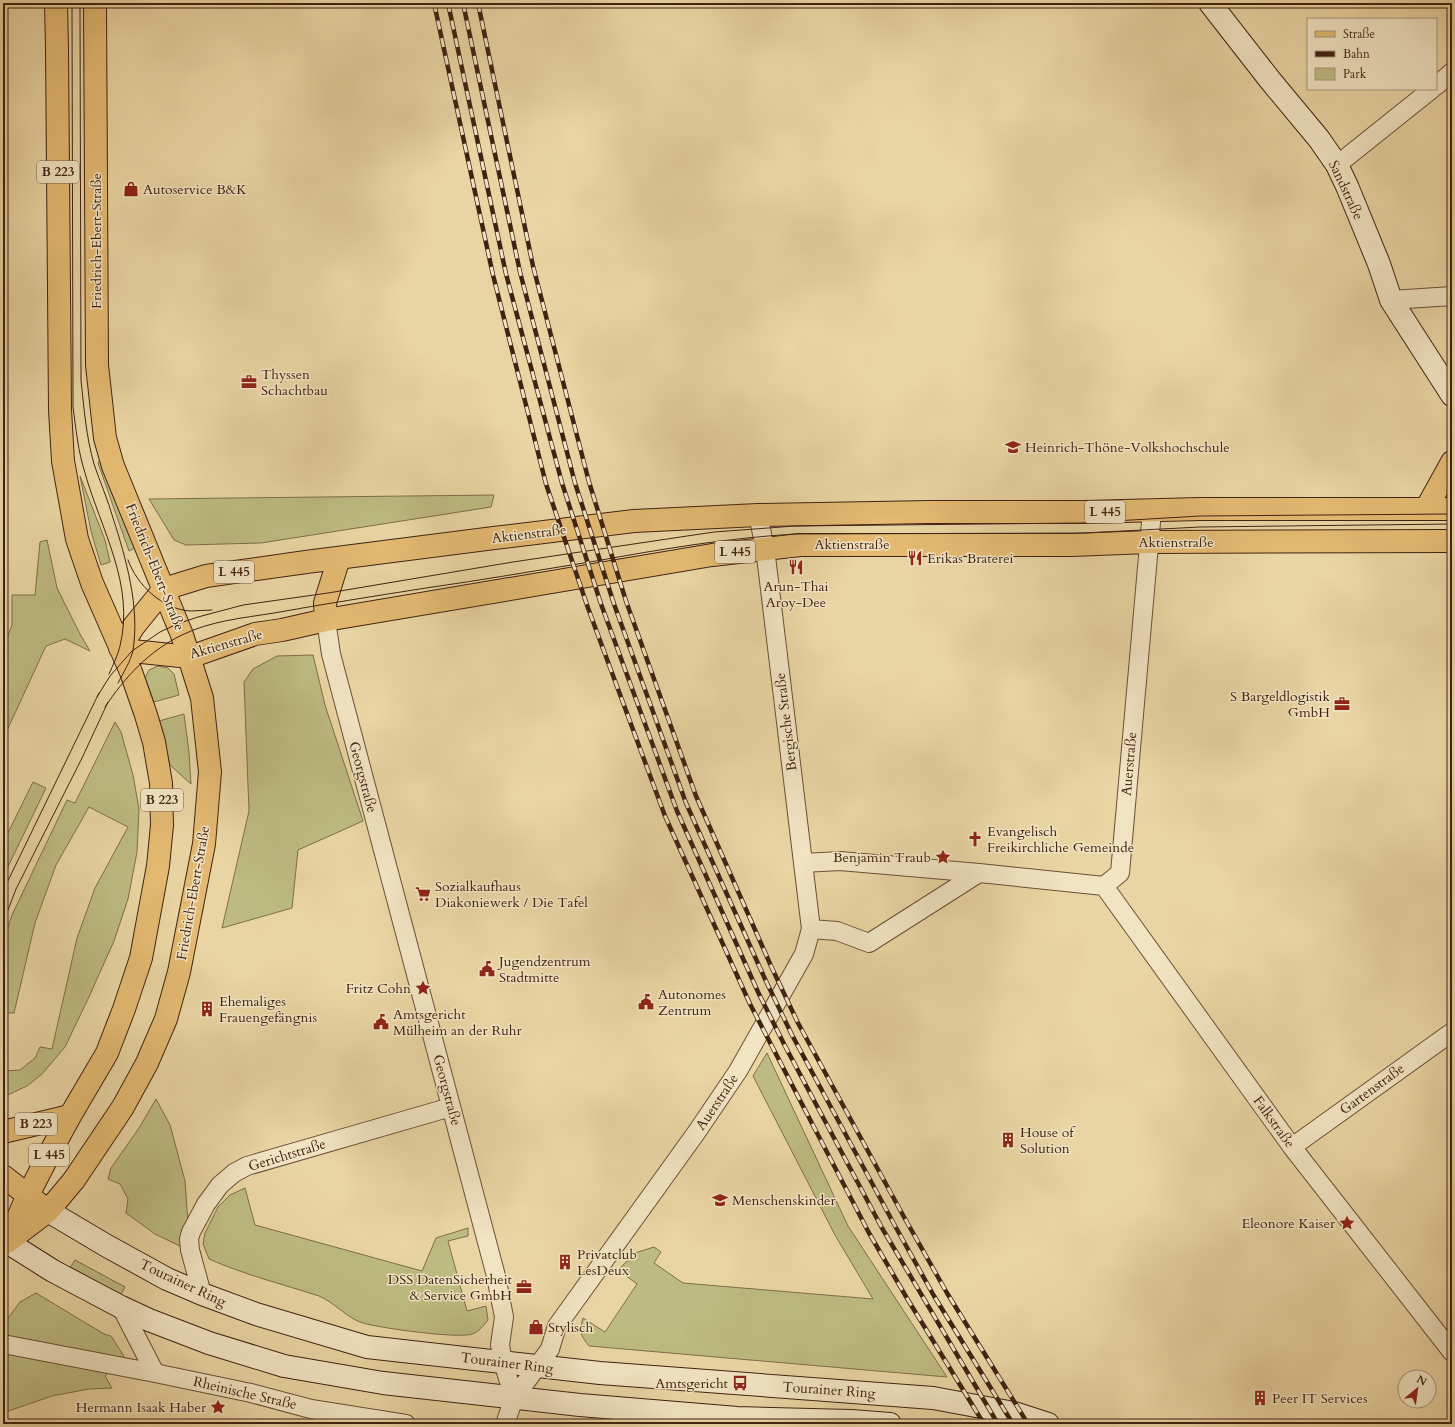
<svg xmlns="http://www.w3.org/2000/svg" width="1455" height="1427" font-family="Cardo,serif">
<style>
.green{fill:#bdbb81;stroke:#7f6e4a}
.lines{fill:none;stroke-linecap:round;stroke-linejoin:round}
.street-casing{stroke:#6b4f36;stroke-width:20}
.secondary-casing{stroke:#412212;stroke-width:24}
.primary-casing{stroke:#412212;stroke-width:24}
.street{stroke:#f1e4c3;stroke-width:18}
.secondary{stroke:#f1e4c3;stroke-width:22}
.primary{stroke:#e4ba72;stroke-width:22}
.tram{stroke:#412212;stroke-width:1}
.rail-casing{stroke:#412212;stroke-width:4.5}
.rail{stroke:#f1e4c3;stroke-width:3;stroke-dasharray:9;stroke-linecap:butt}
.labels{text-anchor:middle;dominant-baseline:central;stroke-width:3;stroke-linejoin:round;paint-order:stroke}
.shield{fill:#f1e4c3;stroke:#765c47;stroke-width:1}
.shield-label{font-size:13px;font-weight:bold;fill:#412212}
.poi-label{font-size:14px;fill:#412212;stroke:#f1e4c3;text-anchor:start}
.street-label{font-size:14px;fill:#412212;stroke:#f1e4c3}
</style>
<rect width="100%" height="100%" fill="#e9d5a3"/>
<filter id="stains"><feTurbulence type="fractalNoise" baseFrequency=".005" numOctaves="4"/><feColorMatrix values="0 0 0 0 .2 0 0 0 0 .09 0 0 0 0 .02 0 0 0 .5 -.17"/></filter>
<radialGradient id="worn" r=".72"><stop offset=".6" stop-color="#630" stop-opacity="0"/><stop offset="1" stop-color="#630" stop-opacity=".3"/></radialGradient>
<path class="green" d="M100,459L137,547L129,551L98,463Z
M80,476L105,540L110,562L101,565L91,531Z
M494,495L491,507L261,543L186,545L174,540L149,499Z
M47,540L57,588L80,634L90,651L65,639L46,646L3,739V650L12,625V595H35L40,542Z
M313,655L325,705L363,821L298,850L292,908L222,928L249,811L244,682L253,669L277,656Z
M158,666L168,668L174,674L179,695L154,702L145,678L149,670Z
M184,714L189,752L191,784L170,765L159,721Z
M115,722L121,732L133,775L139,809L137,852L128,899L114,941L88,999L65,1047L42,1074L27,1086L3,1097V1071L20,1070L35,1058L40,1047L52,1049L77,938L95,888L128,827L89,807L56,865L35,923L14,1013H3V943L12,915L67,800L75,803Z
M33,782L46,788L3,877V843Z
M767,1053L848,1226L947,1377L589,1346C580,1335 579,1331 583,1318L605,1332L637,1284L618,1270L635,1253L654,1247L661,1252L654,1263L683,1283L873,1299L835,1235L753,1076Z
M156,1099L170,1125L185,1181L188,1223L182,1247L155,1234L126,1213L128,1199L120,1184L108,1179L111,1168L139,1128Z
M245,1188L255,1225L422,1271L436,1238L468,1228V1236L448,1241L467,1311L486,1306L488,1320C483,1326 479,1332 472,1334C459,1339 379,1328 363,1323C348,1319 334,1302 319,1296C282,1284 245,1275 209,1259L203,1244L205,1233L218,1207L230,1195Z
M75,1260L125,1287L120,1296L70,1268Z
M36,1293L104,1334L111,1336L125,1358L105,1376L112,1388L89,1389L52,1396L3,1413V1325L20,1302Z"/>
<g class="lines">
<defs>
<path id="street" d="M1436,86L1452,72
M1337,165L1432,89
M1391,300L1452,296
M326,620L331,654L496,1276L504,1317L500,1345L503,1362L514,1398
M803,863L840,861L979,873L1104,886L1120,873L1152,511
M1104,886L1292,1147L1452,1352
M811,929L837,931L869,943L979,873
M1292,1147L1452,1032
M202,1294L190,1250L189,1239L191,1232L206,1204L220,1185L234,1173L247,1166L451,1107
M121,1307L155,1373
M3,1344L155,1373L251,1393L311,1409L406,1424
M505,1424L514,1398L550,1349L557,1326L696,1133L738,1071L804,954L811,929L765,548L758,515"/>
<path id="secondary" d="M1210,3L1270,80L1319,139L1337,165L1347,186L1379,264L1391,300L1452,395
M48,1211L107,1246L167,1279L202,1294L256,1314L367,1347L600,1373L933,1398L1014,1413L1048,1424
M7,1242L53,1271L121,1307L149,1320L209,1343L284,1366L383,1383L580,1405L737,1418L851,1421L890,1424"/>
<path id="primary" d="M1426,509L1452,462
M326,620L325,603L339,558
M120,648L134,626L164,589L206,576L306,562L494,538L634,521L758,515L930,512H1084L1200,509H1452
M120,648L132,651L190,657L255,634L282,630L326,620L712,555L800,545H1072L1149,542L1452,541
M3,1132L70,1116
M3,1176L39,1204
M8,1240L28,1195L46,1160L70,1116L107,1053L124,1009L141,958L158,866L162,825L161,783L154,742L146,715L131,672L92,583L77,539L63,461L60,410L57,49L56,3
M7,1242L48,1211L74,1180L123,1107L147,1063L166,1019L179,972L204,844L210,772L202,698L182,635L113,466L105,438L97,365L95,3"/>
</defs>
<use href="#street" class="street-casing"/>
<use href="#secondary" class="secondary-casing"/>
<use href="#primary" class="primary-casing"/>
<use href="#street" class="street"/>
<use href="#secondary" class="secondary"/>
<use href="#primary" class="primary"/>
<path class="tram" d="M72,3L73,407C76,429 78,451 85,473C101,530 135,584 120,646C118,655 113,665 109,674
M80,3L81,380C84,408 86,436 94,464C100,482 108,500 113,518C126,558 140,608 133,650C131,661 123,673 118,683
M128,560C137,585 162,609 190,611C197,611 205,610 212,610
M97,697L110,676L132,651L160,632L177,624L198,617L243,605L328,593L513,562L714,532L795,526L1080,523L1200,516L1452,514
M105,707C125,677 149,651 182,635C210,621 243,618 274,613C324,604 375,596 426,588C483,580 539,570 596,561C662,549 728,538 795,534L1084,533L1200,527L1452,524
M3,891L99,693
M3,923L16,889L82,758L108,702"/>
<defs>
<path id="rail" d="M434,3L493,275L546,484L588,608L665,816L750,1004L869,1233L908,1300L984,1424
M448,3L506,274L562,483L601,604L677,811L758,992L785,1046L882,1228L998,1424
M463,3L520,272L575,483L614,604L686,803L765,979L792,1035L894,1224L934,1296L1013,1424
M478,3L533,266L589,482L626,601L696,796L771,966L798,1023L904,1217L947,1293L1028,1424"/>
</defs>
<use href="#rail" class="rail-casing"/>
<use href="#rail" class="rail"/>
</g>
<defs>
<symbol id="shop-bare" viewBox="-9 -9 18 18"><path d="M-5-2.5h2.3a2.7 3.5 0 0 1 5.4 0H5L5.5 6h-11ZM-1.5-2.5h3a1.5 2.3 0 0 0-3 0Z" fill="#8f2418" stroke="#f1e4c3" stroke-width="2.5" paint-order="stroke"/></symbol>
<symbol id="office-bare" viewBox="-9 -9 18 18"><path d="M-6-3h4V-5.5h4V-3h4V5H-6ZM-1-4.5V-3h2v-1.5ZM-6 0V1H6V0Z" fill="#8f2418" stroke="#f1e4c3" stroke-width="2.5" paint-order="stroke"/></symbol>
<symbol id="university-bare" viewBox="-9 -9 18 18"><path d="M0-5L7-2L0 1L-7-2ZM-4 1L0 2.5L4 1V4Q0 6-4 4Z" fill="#8f2418" stroke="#f1e4c3" stroke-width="2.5" paint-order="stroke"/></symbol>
<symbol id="restaurant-bare" viewBox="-9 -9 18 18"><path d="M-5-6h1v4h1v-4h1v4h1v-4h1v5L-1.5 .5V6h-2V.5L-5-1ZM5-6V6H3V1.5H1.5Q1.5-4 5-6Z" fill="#8f2418" stroke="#f1e4c3" stroke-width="2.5" paint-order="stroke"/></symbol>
<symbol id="church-bare" viewBox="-9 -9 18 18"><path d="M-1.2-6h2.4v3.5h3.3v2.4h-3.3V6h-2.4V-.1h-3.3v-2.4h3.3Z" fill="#8f2418" stroke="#f1e4c3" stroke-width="2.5" paint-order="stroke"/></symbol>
<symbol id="sight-bare" viewBox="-9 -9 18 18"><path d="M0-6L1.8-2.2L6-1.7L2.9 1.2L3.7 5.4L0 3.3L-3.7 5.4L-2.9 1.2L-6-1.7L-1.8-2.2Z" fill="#8f2418" stroke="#f1e4c3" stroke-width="2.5" paint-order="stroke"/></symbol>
<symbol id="supermarket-bare" viewBox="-9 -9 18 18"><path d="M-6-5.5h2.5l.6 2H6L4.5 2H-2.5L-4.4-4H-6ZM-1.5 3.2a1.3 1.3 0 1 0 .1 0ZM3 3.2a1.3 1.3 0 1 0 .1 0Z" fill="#8f2418" stroke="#f1e4c3" stroke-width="2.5" paint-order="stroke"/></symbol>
<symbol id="civic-bare" viewBox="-9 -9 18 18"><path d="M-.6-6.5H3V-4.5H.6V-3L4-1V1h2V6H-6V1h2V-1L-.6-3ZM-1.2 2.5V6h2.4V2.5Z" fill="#8f2418" stroke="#f1e4c3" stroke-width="2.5" paint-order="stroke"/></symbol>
<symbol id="building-bare" viewBox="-9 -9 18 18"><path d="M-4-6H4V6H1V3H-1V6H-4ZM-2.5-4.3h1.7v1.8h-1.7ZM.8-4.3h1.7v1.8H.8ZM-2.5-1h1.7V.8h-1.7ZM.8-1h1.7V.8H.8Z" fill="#8f2418" stroke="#f1e4c3" stroke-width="2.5" paint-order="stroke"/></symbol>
<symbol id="school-bare" viewBox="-9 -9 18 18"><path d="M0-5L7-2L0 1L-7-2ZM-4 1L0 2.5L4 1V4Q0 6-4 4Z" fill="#8f2418" stroke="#f1e4c3" stroke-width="2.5" paint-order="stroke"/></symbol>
<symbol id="bus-bare" viewBox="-9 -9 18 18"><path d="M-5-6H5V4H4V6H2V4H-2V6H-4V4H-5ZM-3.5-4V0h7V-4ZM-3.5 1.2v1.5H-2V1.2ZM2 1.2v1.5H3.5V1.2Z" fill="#8f2418" stroke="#f1e4c3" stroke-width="2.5" paint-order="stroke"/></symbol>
</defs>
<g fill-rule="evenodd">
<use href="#shop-bare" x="120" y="178" width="22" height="22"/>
<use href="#office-bare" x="238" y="371" width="22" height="22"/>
<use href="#university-bare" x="1002" y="436" width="22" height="22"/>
<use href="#restaurant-bare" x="904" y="547" width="22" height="22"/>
<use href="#restaurant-bare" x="785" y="556" width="22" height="22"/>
<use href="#office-bare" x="1331" y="693" width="22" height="22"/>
<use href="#church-bare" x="964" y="828" width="22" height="22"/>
<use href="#sight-bare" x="932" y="846" width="22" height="22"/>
<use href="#supermarket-bare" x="412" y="883" width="22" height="22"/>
<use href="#civic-bare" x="476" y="958" width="22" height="22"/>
<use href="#sight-bare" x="412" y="977" width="22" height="22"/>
<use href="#civic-bare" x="635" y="991" width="22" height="22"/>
<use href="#building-bare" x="196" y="998" width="22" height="22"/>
<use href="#civic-bare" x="370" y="1011" width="22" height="22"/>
<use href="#building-bare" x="997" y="1129" width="22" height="22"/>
<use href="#school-bare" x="709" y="1189" width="22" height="22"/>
<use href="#sight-bare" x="1336" y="1212" width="22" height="22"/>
<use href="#building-bare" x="554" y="1251" width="22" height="22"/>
<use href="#office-bare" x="513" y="1276" width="22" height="22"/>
<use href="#shop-bare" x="525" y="1316" width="22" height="22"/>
<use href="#bus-bare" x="729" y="1372" width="22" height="22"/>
<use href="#building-bare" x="1249" y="1387" width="22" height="22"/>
<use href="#sight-bare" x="207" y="1396" width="22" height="22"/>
</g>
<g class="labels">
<g class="shield">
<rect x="37" y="161" width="42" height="22" rx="3"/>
<rect x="1085" y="501" width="40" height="22" rx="3"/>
<rect x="715" y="541" width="40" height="22" rx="3"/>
<rect x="214" y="561" width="40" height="22" rx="3"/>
<rect x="141" y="789" width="42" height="22" rx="3"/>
<rect x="15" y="1113" width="42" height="22" rx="3"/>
<rect x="29" y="1144" width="40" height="22" rx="3"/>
</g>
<g class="shield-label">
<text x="58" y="172">B 223</text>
<text x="1105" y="512">L 445</text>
<text x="735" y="552">L 445</text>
<text x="234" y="572">L 445</text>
<text x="162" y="800">B 223</text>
<text x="36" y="1124">B 223</text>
<text x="49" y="1155">L 445</text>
</g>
<g class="poi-label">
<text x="143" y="189">Autoservice B&amp;K</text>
<text x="261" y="374">Thyssen<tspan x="261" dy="16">Schachtbau</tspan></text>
<text x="1025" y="447">Heinrich-Thöne-Volkshochschule</text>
<text x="927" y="558">Erikas Braterei</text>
<text x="796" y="586" text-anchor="middle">Arun-Thai<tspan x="796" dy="16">Aroy-Dee</tspan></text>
<text x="1330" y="696" text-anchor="end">S Bargeldlogistik<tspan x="1330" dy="16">GmbH</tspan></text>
<text x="987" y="831">Evangelisch<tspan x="987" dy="16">Freikirchliche Gemeinde</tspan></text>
<text x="931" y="857" text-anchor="end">Benjamin Traub</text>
<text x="435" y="886">Sozialkaufhaus<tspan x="435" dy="16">Diakoniewerk / Die Tafel</tspan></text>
<text x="499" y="961">Jugendzentrum<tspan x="499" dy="16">Stadtmitte</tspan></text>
<text x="411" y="988" text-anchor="end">Fritz Cohn</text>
<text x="658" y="994">Autonomes<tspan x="658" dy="16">Zentrum</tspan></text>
<text x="219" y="1001">Ehemaliges<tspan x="219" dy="16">Frauengefängnis</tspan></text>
<text x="393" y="1014">Amtsgericht<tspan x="393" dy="16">Mülheim an der Ruhr</tspan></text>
<text x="1020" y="1132">House of<tspan x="1020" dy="16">Solution</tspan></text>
<text x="732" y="1200">Menschenskinder</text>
<text x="1335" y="1223" text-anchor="end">Eleonore Kaiser</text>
<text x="577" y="1254">Privatclub<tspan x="577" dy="16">LesDeux</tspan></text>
<text x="512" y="1279" text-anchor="end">DSS DatenSicherheit<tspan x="512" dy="16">&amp; Service GmbH</tspan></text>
<text x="548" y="1327">Stylisch</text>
<text x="728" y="1383" text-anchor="end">Amtsgericht</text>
<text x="1272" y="1398">Peer IT Services</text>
<text x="206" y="1407" text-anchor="end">Hermann Isaak Haber</text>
</g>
<g class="street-label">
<text transform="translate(1346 190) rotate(65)">Sandstraße</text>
<text transform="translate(96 241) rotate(-90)">Friedrich-Ebert-Straße</text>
<text transform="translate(529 534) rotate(-7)">Aktienstraße</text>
<text x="1176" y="542">Aktienstraße</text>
<text x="852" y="544">Aktienstraße</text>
<text transform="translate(155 567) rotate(68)">Friedrich-Ebert-Straße</text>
<text transform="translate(226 644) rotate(-16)">Aktienstraße</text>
<text transform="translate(786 722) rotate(-97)">Bergische Straße</text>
<text transform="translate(1129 764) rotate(-85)">Auerstraße</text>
<text transform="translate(363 777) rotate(75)">Georgstraße</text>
<text transform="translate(193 893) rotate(-80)">Friedrich-Ebert-Straße</text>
<text transform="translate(1372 1089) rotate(-36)">Gartenstraße</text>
<text transform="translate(447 1090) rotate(75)">Georgstraße</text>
<text transform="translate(717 1102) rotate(-56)">Auerstraße</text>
<text transform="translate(1274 1122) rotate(54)">Falkstraße</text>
<text transform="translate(287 1155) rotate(-17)">Gerichtstraße</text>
<text transform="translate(183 1283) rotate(25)">Tourainer Ring</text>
<text transform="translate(507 1363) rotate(7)">Tourainer Ring</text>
<text transform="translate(829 1390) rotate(4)">Tourainer Ring</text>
<text transform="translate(245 1393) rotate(13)">Rheinische Straße</text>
</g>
</g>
<rect width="1455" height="1427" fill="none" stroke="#e9d5a3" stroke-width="16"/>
<rect x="4" y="4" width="1447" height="1419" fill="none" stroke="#412212" stroke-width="2"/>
<rect x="8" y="8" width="1439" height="1411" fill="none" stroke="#412212"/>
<rect x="1307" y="18" width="130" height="72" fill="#f1e4c3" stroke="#ab967c"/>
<rect x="1315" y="31" width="20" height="6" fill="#e4ba72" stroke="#ab967c"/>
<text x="1343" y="38" font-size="12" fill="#412212">Straße</text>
<rect x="1315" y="51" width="20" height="6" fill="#412212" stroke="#ab967c"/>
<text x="1343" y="58" font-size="12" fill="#412212">Bahn</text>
<rect x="1315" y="68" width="20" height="12" fill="#bdbb81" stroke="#ab967c"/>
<text x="1343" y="78" font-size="12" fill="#412212">Park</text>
<g transform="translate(1417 1389) rotate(29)"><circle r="19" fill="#f1e4c3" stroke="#ab967c"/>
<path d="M0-3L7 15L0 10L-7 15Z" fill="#8f2418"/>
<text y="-6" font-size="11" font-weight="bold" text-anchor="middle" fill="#412212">N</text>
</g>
<rect width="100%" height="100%" filter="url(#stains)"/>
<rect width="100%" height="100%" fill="url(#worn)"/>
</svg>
